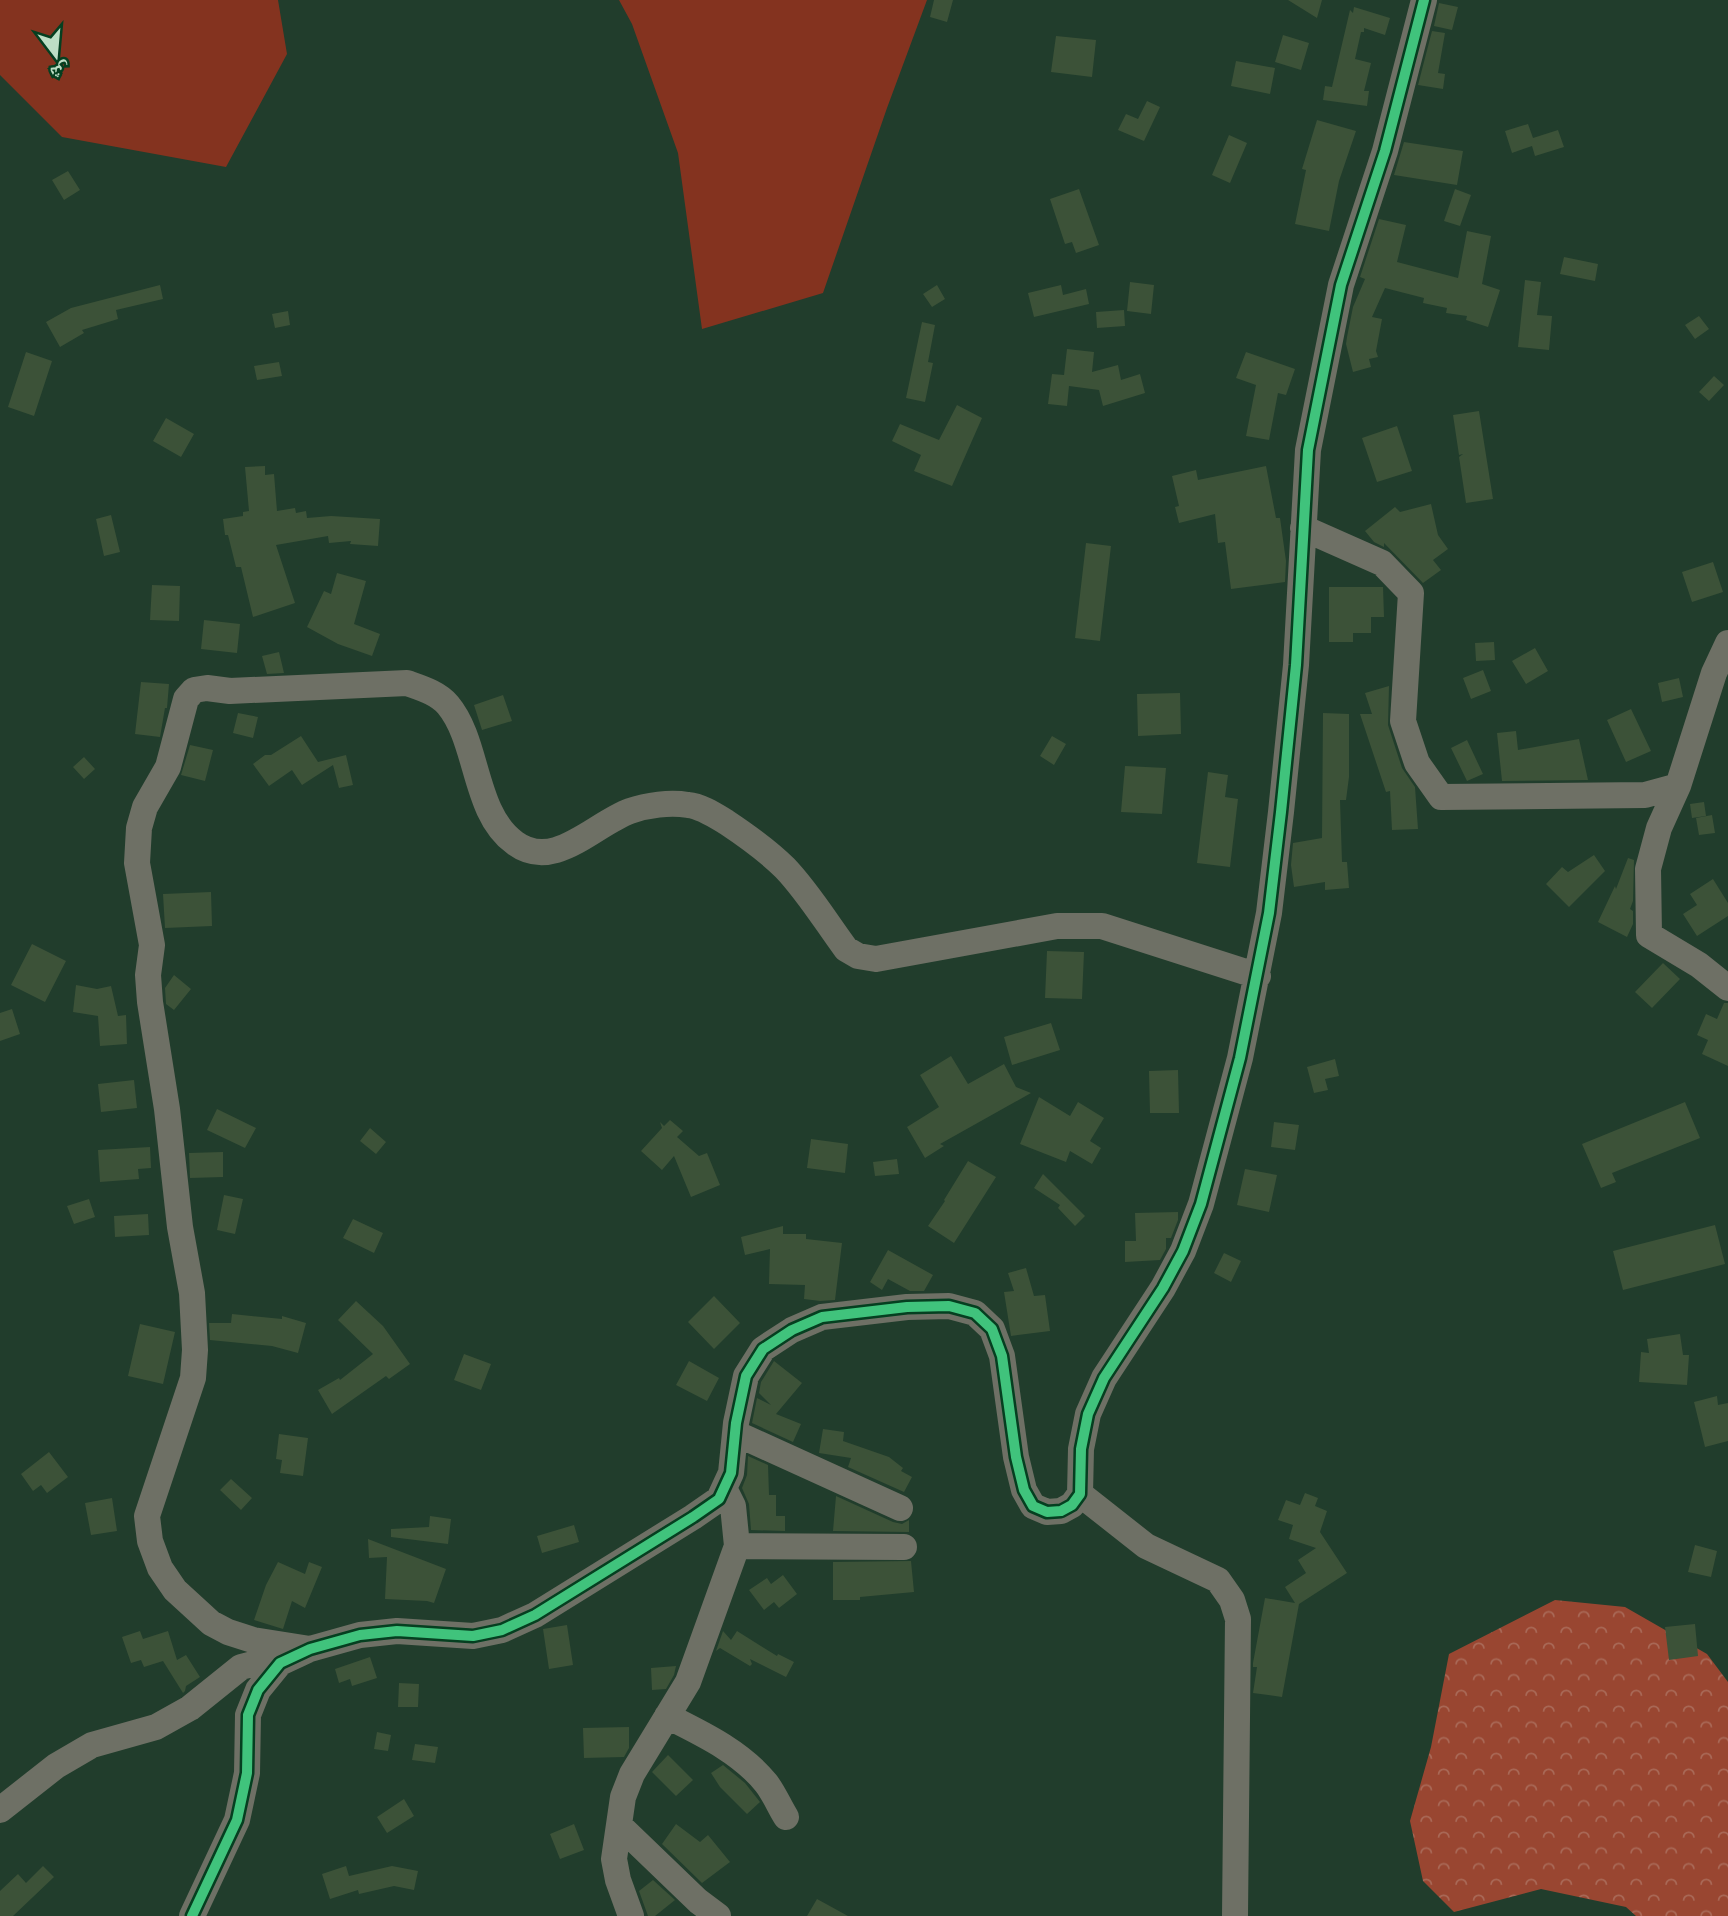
<svg xmlns="http://www.w3.org/2000/svg" width="1728" height="1916" font-family="Helvetica,'Noto Naskh Arabic',sans-serif">
<style>
.grass{fill:#84331f}
.forest{fill:url(#forest-crowns)}
.building{fill:#3c5238}
.lines{fill:none;stroke-linecap:round;stroke-linejoin:round}
.minor{stroke:#6e7065;stroke-width:26}
.cycleway-casing{stroke:#053f20;stroke-width:15}
.cycleway{stroke:#40c37c;stroke-width:10}
</style>
<defs>
<pattern id="forest-crowns" width="20" height="18" patternUnits="userSpaceOnUse" patternTransform="scale(1.75)"><rect width="20" height="18" fill="#994631"/><path d="M2 6a3 3 0 1 1 6 0M12 15a3 3 0 1 1 6 0" fill="none" stroke="#a96957"/></pattern>
</defs>
<rect width="100%" height="100%" fill="#213d2c"/>
<path class="grass" d="M0,0H278L287,54L226,167L62,137L0,75Z
M619,0H927L887,108L823,293L702,329L678,153L632,24Z"/>
<path class="forest" d="M1555,1600L1625,1607L1707,1654L1728,1682V1916H1636L1626,1907L1541,1889L1454,1912L1423,1881L1410,1821L1431,1747L1449,1654Z"/>
<path class="building" d="M934,0H953L947,22L930,17Z
M1288,0H1322L1317,18Z
M1439,3L1458,7L1452,30L1434,26Z
M1354,7L1390,18L1385,35L1364,28V32H1361L1355,59L1371,63L1364,91H1369L1367,106L1323,100L1325,86L1332,87L1350,10L1353,13Z
M1432,31L1445,33L1438,73L1445,74L1443,89L1418,85Z
M1283,35L1309,43L1301,70L1275,62Z
M1056,36L1096,40L1092,77L1051,72Z
M1236,61L1275,68L1270,94L1231,86Z
M1147,101L1160,107L1144,141L1118,130L1126,114L1138,119Z
M1317,120L1356,131L1339,181L1329,231L1295,224L1306,170L1302,169Z
M1528,124L1533,138L1558,130L1564,147L1535,156L1532,146L1512,153L1505,131Z
M1229,135L1247,143L1230,183L1212,175Z
M1404,142L1463,151L1457,185L1394,175Z
M68,171L80,190L64,200L52,180Z
M1079,189L1099,245L1076,253L1072,242L1065,244L1050,199Z
M1455,189L1471,195L1460,226L1444,221Z
M1379,219L1406,225L1397,262L1458,278L1467,231L1491,236L1482,284L1500,290L1488,327L1466,320L1467,316L1446,313L1447,308L1423,303L1424,298L1385,288L1372,317L1382,319L1376,351L1378,357L1369,359L1371,367L1353,372L1346,344L1347,337L1353,307L1365,279L1360,277Z
M1564,257L1598,264L1595,281L1560,274Z
M1525,280L1541,282L1537,315L1552,316L1549,350L1518,347Z
M1130,282L1154,285L1151,314L1127,311Z
M160,285L163,299L116,310L118,319L82,330L84,333L60,347L46,322L71,308Z
M937,285L945,299L932,307L923,294Z
M1061,285L1063,295L1086,289L1089,304L1034,317L1028,293Z
M1124,310L1125,326L1097,328L1096,312Z
M288,311L290,325L275,328L272,314Z
M1699,316L1709,329L1695,339L1685,325Z
M922,322L935,325L928,362L933,363L925,402L906,398Z
M1067,349L1094,352L1092,372L1118,365L1121,380L1140,374L1145,393L1103,406L1099,390L1069,386L1067,406L1048,404L1052,374L1064,375Z
M26,352L52,361L34,416L8,407Z
M1246,352L1295,369L1286,395L1278,393L1269,440L1246,436L1256,385L1236,378Z
M279,362L282,376L257,380L254,366Z
M1714,376L1724,385L1709,401L1699,392Z
M957,405L982,418L952,486L914,471L921,455L892,441L900,424L939,440Z
M1479,411L1493,499L1466,503L1459,457L1463,454L1459,455L1453,415Z
M166,418L194,434L181,457L153,441Z
M1397,426L1412,471L1377,482L1362,438Z
M265,466V475L274,474L277,511L295,508L296,513L306,511L307,518L331,516L380,519L378,546L350,544L351,541L329,543L328,536L276,545L295,603L253,617L241,567H236L228,535H225L223,519L243,516V512L249,511L245,467Z
M1266,466L1276,518H1280L1286,561L1285,582L1231,589L1225,542L1218,543L1215,514L1179,523L1175,507L1179,506L1172,476L1196,470L1198,480Z
M1431,504L1438,535L1448,549L1433,560L1441,570L1423,583L1384,543V547L1374,542L1365,531L1395,507L1400,512Z
M111,515L120,552L104,556L96,519Z
M1086,543L1111,546L1100,641L1075,638Z
M1713,562L1723,592L1692,602L1682,572Z
M337,573L366,581L354,624L380,634L372,656L338,644L307,627L324,591L331,594Z
M152,585L180,586L179,621L150,620Z
M1329,587H1383L1384,617H1371V633H1353V642H1329Z
M204,620L240,624L237,653L201,649Z
M1494,642L1495,660L1476,661L1475,643Z
M1535,648L1548,671L1526,684L1512,661Z
M279,652L284,673L267,674L262,656Z
M1483,670L1491,691L1471,699L1463,678Z
M1679,678L1683,697L1662,702L1658,683Z
M141,682L169,684L167,708H165L160,737L135,734Z
M1389,686L1388,725L1402,768L1415,787L1418,829L1392,830L1390,791L1386,792L1360,714H1372L1365,693Z
M1180,693L1181,734L1138,736L1137,694Z
M503,695L512,721L482,730L474,705Z
M1631,709L1651,751L1626,762L1607,720Z
M238,713L258,717L253,738L233,733Z
M1323,713L1349,714V777L1346,800H1340L1342,862H1347L1349,888L1325,890V882L1294,887L1291,865L1293,843L1322,838Z
M1516,731L1518,750L1579,739L1588,780L1502,781L1497,733Z
M301,736L318,762L346,755L353,785L339,788L333,765L302,785L292,770L269,786L253,764L265,755H271Z
M1052,736L1066,744L1054,765L1040,756Z
M1467,740L1483,774L1467,781L1451,748Z
M190,745L213,750L205,781L181,775Z
M84,757L95,769L84,779L73,767Z
M1125,766L1166,768L1162,814L1121,812Z
M1208,772L1228,775L1225,797L1238,799L1230,867L1197,863Z
M1704,802L1706,816L1692,818L1690,804Z
M1712,815L1715,833L1699,835L1696,818Z
M1594,855L1605,871L1569,907L1546,884L1562,867L1568,872Z
M1628,858L1634,860L1633,901L1630,909L1633,911V924L1627,937L1598,922L1615,886L1616,889Z
M1713,879L1728,903V916L1697,936L1683,914L1697,905L1690,894Z
M211,892L212,926L165,928L163,894Z
M32,944L66,961L45,1002L11,985Z
M1047,951L1084,952L1082,999L1045,998Z
M1663,963L1680,979L1652,1008L1635,992Z
M174,975L191,989L174,1010L166,1004L165,988Z
M76,985L97,989L111,986L118,1016L126,1015L127,1044L100,1046L98,1016L73,1012Z
M1724,1003H1728V1066L1702,1054L1708,1040L1697,1035L1706,1014L1717,1019Z
M12,1009L20,1034L0,1041V1013Z
M1051,1023L1060,1050L1012,1065L1004,1037Z
M951,1056L968,1084L1004,1064L1016,1087L1031,1093L940,1144L944,1146L925,1158L907,1127L939,1107L920,1075Z
M1335,1059L1339,1076L1325,1079L1328,1090L1314,1093L1307,1067Z
M1178,1070L1179,1113H1150L1149,1071Z
M134,1080L137,1108L101,1112L98,1084Z
M1039,1097L1070,1116L1078,1102L1104,1118L1090,1141L1101,1148L1092,1164L1070,1151L1066,1162L1020,1144Z
M1685,1102L1700,1138L1612,1173L1616,1182L1601,1188L1582,1144Z
M217,1109L256,1128L245,1148L207,1130Z
M670,1120L683,1131L677,1137L699,1156L707,1153L720,1185L691,1197L674,1156L662,1170L641,1151L662,1128L660,1122L664,1126Z
M1274,1122L1299,1125L1295,1150L1271,1147Z
M370,1128L386,1142L376,1154L360,1141Z
M811,1139L848,1144L845,1173L807,1168Z
M150,1147L151,1168L138,1169L139,1179L100,1182L98,1150Z
M223,1152V1177L190,1178L189,1153Z
M897,1159L899,1174L875,1176L873,1162Z
M968,1161L996,1177L954,1243L928,1226L945,1201L944,1200Z
M1245,1169L1277,1175L1269,1212L1237,1205Z
M1043,1174L1085,1216L1075,1226L1058,1208L1060,1205L1034,1188Z
M224,1195L243,1199L235,1234L217,1230Z
M89,1199L95,1217L74,1224L67,1206Z
M1178,1212V1220L1171,1238H1166V1249L1160,1260L1125,1262V1241H1136L1135,1213Z
M148,1214L149,1235L115,1237L114,1216Z
M353,1219L383,1233L374,1253L343,1238Z
M1715,1225L1725,1264L1623,1290L1613,1251Z
M783,1226V1234H806V1239L842,1243L835,1300L820,1301L804,1299L805,1285L769,1284L770,1249L745,1255L741,1237Z
M888,1250L933,1275L924,1291H910L888,1279L882,1290L870,1282Z
M1224,1253L1241,1261L1231,1282L1214,1273Z
M1026,1268L1034,1296L1045,1295L1050,1331L1011,1336L1004,1292L1014,1291L1008,1273Z
M714,1296L740,1323L714,1349L688,1322Z
M356,1301L383,1326L410,1364L389,1379L386,1376L332,1414L318,1390L339,1378L340,1380L373,1354L338,1320Z
M232,1314L282,1319V1316L306,1323L298,1353L272,1346L210,1340L209,1323H231Z
M140,1324L175,1332L163,1384L128,1376Z
M1680,1334L1683,1355H1689L1687,1385L1639,1382L1641,1352L1649,1353L1647,1339Z
M464,1354L491,1364L481,1390L454,1380Z
M689,1361L719,1378L707,1401L676,1385Z
M774,1361L802,1383L776,1414L801,1424L793,1442L752,1423L757,1398L771,1405L759,1393L761,1382Z
M1717,1396L1718,1405L1728,1403V1441L1705,1447L1694,1402Z
M823,1429L844,1432L843,1441L889,1457L903,1468L901,1471L912,1477L904,1492L848,1467L851,1458L819,1453Z
M279,1434L308,1438L303,1476L280,1473L282,1460L276,1459Z
M49,1452L68,1477L47,1493L41,1485L33,1491L21,1474Z
M748,1456L768,1465L769,1495H776V1516H785V1531L751,1530L749,1504L742,1488L747,1475Z
M231,1479L252,1498L241,1510L220,1490Z
M1305,1493L1318,1498L1315,1506L1327,1511L1320,1532L1347,1573L1299,1604L1282,1697L1253,1693L1257,1667H1253V1663L1265,1598L1295,1603L1285,1587L1306,1573L1298,1560L1316,1548L1289,1539L1293,1525L1278,1520L1286,1500L1300,1505Z
M836,1496L893,1522L902,1524L909,1520V1532L833,1531Z
M112,1498L117,1531L91,1535L85,1503Z
M430,1516L451,1519L448,1544L391,1537V1529L429,1527Z
M574,1525L579,1542L542,1553L537,1536Z
M368,1539L446,1569L434,1603L427,1601L385,1599L387,1557L369,1558Z
M1695,1545L1717,1551L1711,1577L1688,1572Z
M911,1561L914,1592L860,1597V1600H833V1562Z
M278,1562L305,1574L309,1562L322,1567L305,1608L292,1601L283,1629L254,1620L266,1585Z
M783,1575L797,1594L779,1608L774,1602L764,1610L749,1590L767,1578L771,1584Z
M1695,1624L1698,1656L1669,1660L1665,1627Z
M567,1625L573,1665L549,1669L543,1629Z
M140,1631L143,1639L168,1631L177,1660L186,1655L200,1677L186,1686L185,1691L183,1693L163,1661L144,1667L141,1660L131,1663L122,1637Z
M723,1631L731,1640L737,1631L777,1656L778,1654L794,1662L786,1677L750,1659L752,1664L750,1666L720,1648L716,1651Z
M370,1657L377,1678L352,1686L350,1679L339,1683L335,1669Z
M676,1666L674,1675L666,1689L652,1690L651,1668Z
M399,1683L419,1684L418,1707H398Z
M629,1727V1748L624,1757L584,1758L583,1728Z
M377,1732L391,1735L388,1751L374,1749Z
M415,1744L438,1747L435,1763L412,1760Z
M668,1755L693,1780L676,1796L652,1772Z
M723,1765L745,1783L760,1802L747,1814L720,1787L711,1773Z
M404,1799L414,1816L387,1833L377,1817Z
M574,1824L584,1850L560,1859L550,1834Z
M676,1824L700,1842L708,1835L730,1862L702,1883L662,1844Z
M43,1866L54,1877L13,1916H0V1891L18,1874L26,1883Z
M346,1866L349,1876L392,1866L418,1871L414,1890L394,1886L359,1894L358,1890L330,1899L322,1874Z
M653,1880L675,1900L655,1916H648L639,1891Z
M817,1899L848,1916H807Z"/>
<g class="lines">
<path class="minor" d="M1303,528L1382,563L1411,593L1403,721L1417,763L1441,797L1645,795L1678,786L1714,673L1728,643
M1678,786L1659,828L1648,869L1649,935L1699,965L1728,988
M735,1433L900,1508
M1080,1494L1146,1546L1218,1580L1232,1600L1238,1619L1235,1916
M737,1546L904,1547
M310,1649L253,1640L228,1632L211,1623L175,1590L160,1568L150,1541L147,1516L193,1378L195,1350L192,1293L180,1227L167,1109L150,1002L148,975L152,945L137,863L139,828L145,807L168,767L186,699L194,690L207,688L230,691L407,683C421,688 438,693 448,705C479,742 473,813 515,843C554,872 594,824 630,811C647,805 670,802 688,805C701,806 716,816 726,822C747,836 768,851 785,868C808,892 826,922 846,949L858,956L876,959L1057,926H1102L1258,976
M667,1716C703,1734 741,1752 766,1783C774,1793 779,1806 786,1817
M0,1810L56,1766L92,1745L156,1727L190,1708L241,1667L291,1654
M619,1825L698,1901L718,1916
M192,1916L237,1820L247,1773L248,1715L258,1690L280,1663L310,1649L360,1635L397,1631L473,1636L502,1630L535,1615L693,1517L719,1499L731,1473L736,1423L746,1376L763,1349L792,1330L822,1317L907,1307L949,1306L975,1313L992,1329L1002,1356L1016,1457L1024,1490L1033,1506L1047,1512L1061,1511L1072,1505L1080,1494L1081,1449L1088,1414L1104,1378L1163,1288L1183,1251L1201,1204L1240,1058L1269,913L1281,812L1296,665L1308,450L1341,285L1385,151L1424,0
M631,1916L618,1880L614,1859L623,1797L632,1774L688,1682L737,1546L733,1506L724,1488"/>
<defs>
<path id="cycleway" d="M192,1916L237,1820L247,1773L248,1715L258,1690L280,1663L310,1649L360,1635L397,1631L473,1636L502,1630L535,1615L693,1517L719,1499L731,1473L736,1423L746,1376L763,1349L792,1330L822,1317L907,1307L949,1306L975,1313L992,1329L1002,1356L1016,1457L1024,1490L1033,1506L1047,1512L1061,1511L1072,1505L1080,1494L1081,1449L1088,1414L1104,1378L1163,1288L1183,1251L1201,1204L1240,1058L1269,913L1281,812L1296,665L1308,450L1341,285L1385,151L1424,0"/>
</defs>
<use href="#cycleway" class="cycleway-casing"/>
<use href="#cycleway" class="cycleway"/>
</g>
<g transform="translate(56 56) rotate(164)" stroke="#053f20" stroke-width="5" paint-order="stroke">
<path d="M0-5L12 26L0 18L-12 26Z" fill="#bddec5"/>
<text y="-10" font-size="19" font-weight="bold" text-anchor="middle" fill="#bddec5">ش</text>
</g>
</svg>
